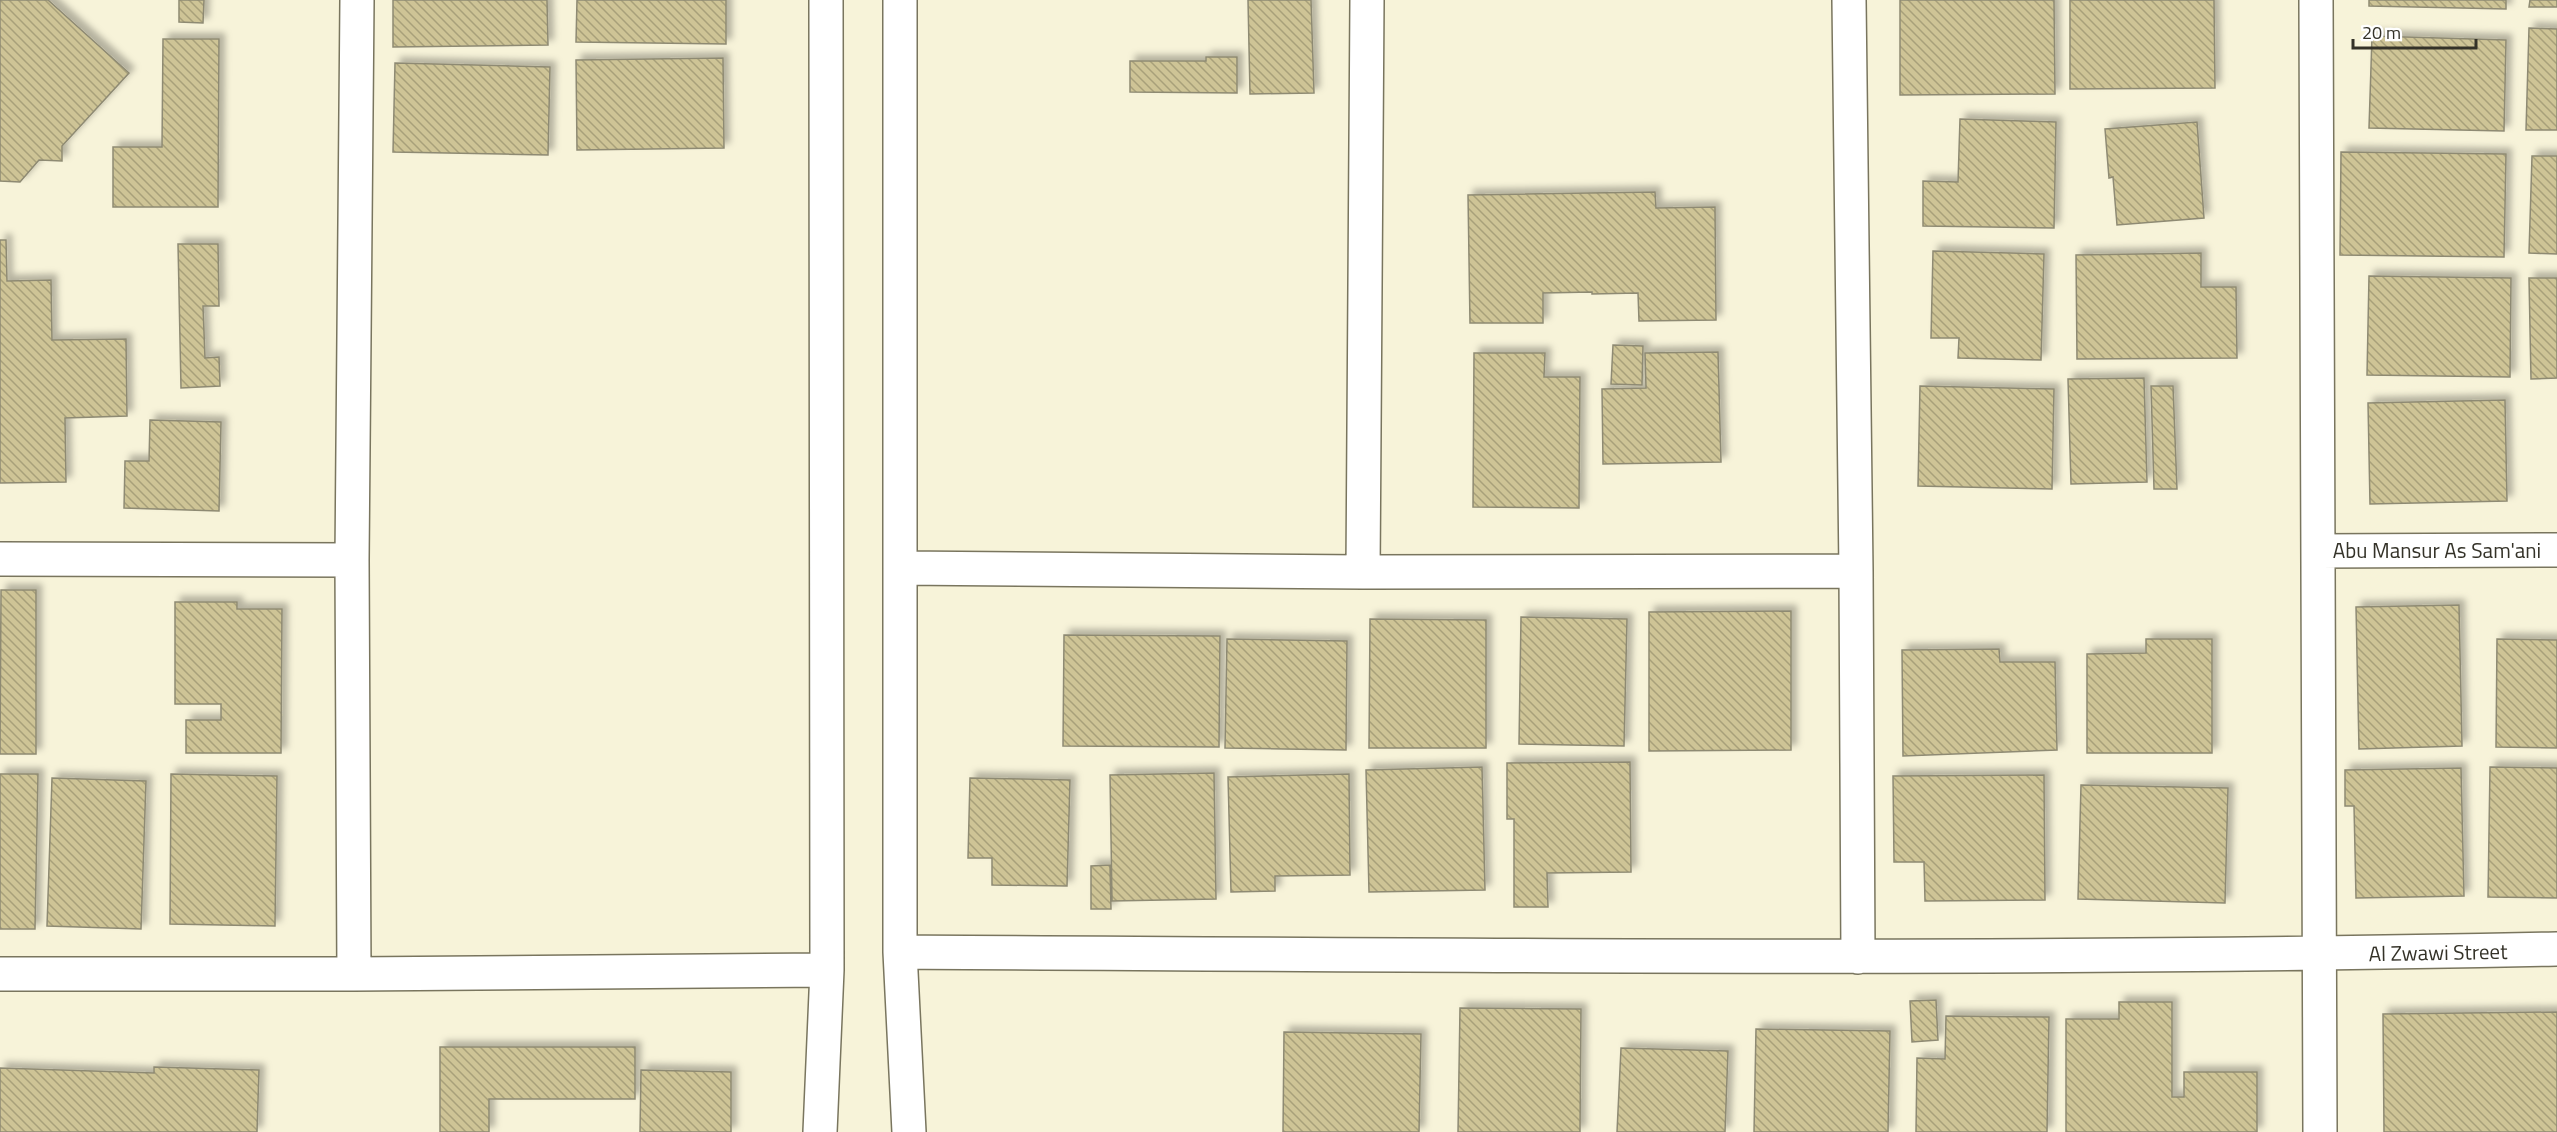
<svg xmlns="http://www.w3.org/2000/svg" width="2557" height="1132" font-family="'Titillium Web',sans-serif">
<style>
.building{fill:url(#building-back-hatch);stroke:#8e8a73;stroke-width:1.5;filter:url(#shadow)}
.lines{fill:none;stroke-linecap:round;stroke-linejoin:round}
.minor-casing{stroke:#79755e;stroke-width:36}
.minor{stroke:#fff;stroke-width:33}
.labels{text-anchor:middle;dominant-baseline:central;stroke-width:4.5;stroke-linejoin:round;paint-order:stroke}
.street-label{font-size:21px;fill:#343228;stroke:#fff}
</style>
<defs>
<pattern id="building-back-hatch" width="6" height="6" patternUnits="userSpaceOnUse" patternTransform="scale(1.5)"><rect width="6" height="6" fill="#cec496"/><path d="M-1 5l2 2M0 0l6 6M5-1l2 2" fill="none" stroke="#a8a07a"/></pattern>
<filter id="shadow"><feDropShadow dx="5.5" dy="-5.5" stdDeviation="3" flood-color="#0004"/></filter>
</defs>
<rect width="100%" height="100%" fill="#f7f3d9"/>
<path class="building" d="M0,0H48L129,73L62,146V161L39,160L20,182L0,181Z
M179,0H204L203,23L179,22Z
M393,0H547L548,45L393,47Z
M577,0H726V44L576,42Z
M1248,0H1311L1314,93L1250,94Z
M1900,0H2054L2055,94L1900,95Z
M2070,0H2214L2215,88L2070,89Z
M2369,0H2506V9L2369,6Z
M2530,0H2557V7H2529Z
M2529,28L2557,29V130H2526Z
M2372,36L2506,40L2504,131L2369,128Z
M163,39H219L218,207H113V147H162Z
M1206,57H1237V93L1130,92V61H1206Z
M723,58L724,148L577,150L576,60Z
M395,63L550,67L548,155L393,152Z
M1960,119L2056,122L2054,228L1923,226V181L1958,182Z
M2197,122L2204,218L2117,225L2113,177L2109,178L2105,129Z
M2341,152L2506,154L2504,257L2340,255Z
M2532,156H2557V254L2529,253Z
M1655,192L1656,208L1715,207L1716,320L1639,321L1638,293L1592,294V292L1543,293V323H1470L1468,195Z
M0,240H6L7,281L51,280L52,340L126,339L127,416L65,418L66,482L0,483Z
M178,244H218L219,306H203L205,358L219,357L220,386L181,388Z
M1933,251L2044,254L2041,360L1958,358L1959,338H1931Z
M2201,253V287H2236L2237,358L2077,359L2076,255Z
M2369,276L2511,278L2510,377L2367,375Z
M2529,278H2557V378L2531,379Z
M1613,345L1643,346L1642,385L1611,384Z
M1718,352L1721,462L1603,464L1602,389L1646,388L1645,353Z
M1474,353H1545L1544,377H1580L1579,508L1473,507Z
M2144,378L2147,482L2071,484L2068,379Z
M1920,386L2054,389L2052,489L1918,486Z
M2151,386H2173L2177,489H2154Z
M2505,400L2507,501L2370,504L2368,403Z
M150,420L221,422L219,511L124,508L125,461H149Z
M1,590H36V754H0Z
M175,602H237V609H282L281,753H186V720H221V704H175Z
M2459,605L2462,746L2359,749L2356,607Z
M1791,611V750L1649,751V612Z
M1521,617L1627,619L1624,746L1519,744Z
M1370,619L1486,620V748H1369Z
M1064,635L1220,636L1219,747L1063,746Z
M1227,639L1347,641L1346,750L1225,748Z
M2146,639H2212V753H2087V654L2146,653Z
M2497,639L2557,640V748L2496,747Z
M1999,649L2000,662H2055L2057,750L1903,756L1902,650Z
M1630,762L1631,872L1547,873L1548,907H1514V819H1507V763Z
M1482,767L1485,890L1369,892L1366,770Z
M2490,767L2557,768V898L2488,897Z
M2461,768L2464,896L2356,898L2354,806H2345V770Z
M1214,773L1216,899L1112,901L1110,775Z
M0,774H38L35,929H0Z
M171,774L277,776L275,926L170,924Z
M1349,774L1350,875L1275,876V891L1231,892L1228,777Z
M2044,775L2045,900L1925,901L1924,862H1894L1893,776Z
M52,778L146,781L141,929L47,926Z
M970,778L1070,780L1067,886L992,885V858H968Z
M2081,785L2228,788L2225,903L2078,899Z
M1110,865L1111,909H1091V866Z
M1936,1000L1938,1040L1912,1042L1910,1001Z
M2119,1002H2172V1097H2184V1072H2257V1132H2066V1019H2119Z
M1460,1008L1581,1009L1580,1132H1458Z
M2557,1012V1132H2384L2383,1014Z
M1946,1016L2049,1017L2047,1132H1916L1917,1058L1945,1059Z
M1756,1029L1890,1031L1888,1132H1754Z
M1284,1032L1421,1034L1419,1132H1283Z
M440,1047H635V1099H489V1132H440Z
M1621,1048L1728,1051L1725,1132H1617Z
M154,1067L259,1070L257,1132H0V1068L154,1073Z
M641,1070L731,1072V1132H640Z"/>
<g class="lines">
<defs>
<path id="minor" d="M900,0V952L909,1132
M1849,0L1856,571L1858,957
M2316,0L2320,1132
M2318,551L2557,550
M0,559L352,560
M900,568L1363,572L1856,571
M1363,572L1367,0
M900,952C1452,955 2005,961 2557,949
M0,974H354L827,970
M354,974L352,560L357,0
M820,1132L827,970L826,0"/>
</defs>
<use href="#minor" class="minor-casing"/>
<use href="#minor" class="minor"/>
</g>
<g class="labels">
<g class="street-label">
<text x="2437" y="550">Abu Mansur As Sam'ani</text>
<text transform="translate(2438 952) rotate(-1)">Al Zwawi Street</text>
</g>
</g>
<path d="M2353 39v9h123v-9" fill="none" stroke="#343228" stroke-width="3"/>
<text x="2362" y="39" font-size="18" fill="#343228" stroke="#ffffff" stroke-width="4.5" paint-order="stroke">20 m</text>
</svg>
